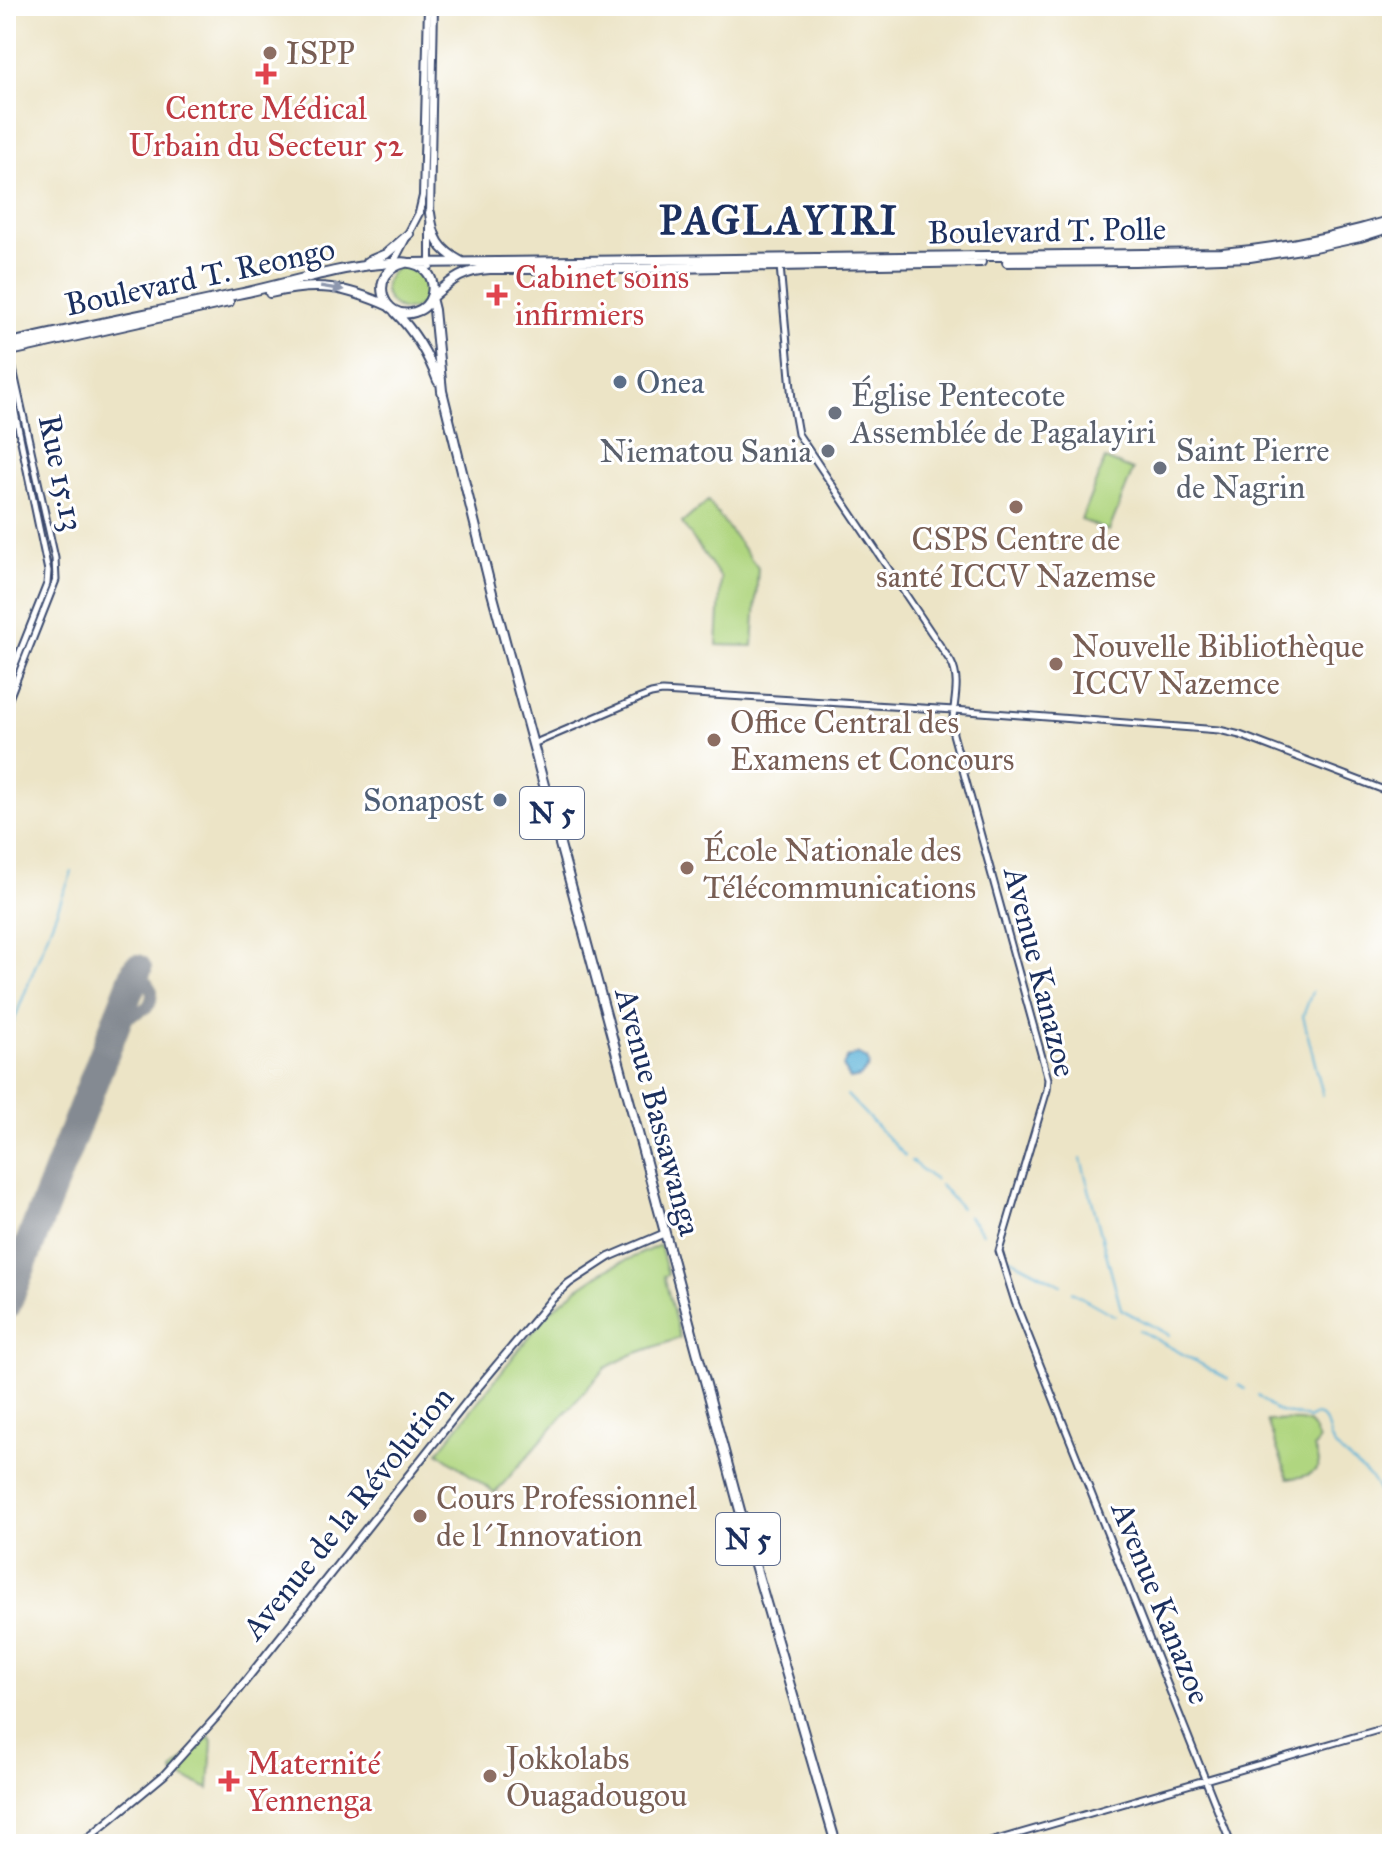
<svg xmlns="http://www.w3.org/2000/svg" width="1398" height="1850" font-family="'IM FELL Great Primer',serif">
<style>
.green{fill:#b0d680;stroke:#66826f;stroke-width:2}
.water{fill:#5bb2d8;stroke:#3b709b;stroke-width:2}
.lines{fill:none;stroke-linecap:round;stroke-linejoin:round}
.stream{stroke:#5bb2d8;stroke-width:2}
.taxiway{stroke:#848a92;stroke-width:12}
.runway{stroke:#848a92;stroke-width:30}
.secondary-casing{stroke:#3a4a6e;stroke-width:9}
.primary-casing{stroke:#3a4a6e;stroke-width:10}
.highway-casing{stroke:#3a4a6e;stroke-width:12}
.secondary{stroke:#fff;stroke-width:5}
.primary{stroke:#fff;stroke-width:6}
.highway{stroke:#fff;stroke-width:8}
.oneway{fill:#8d97ae}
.education-dot{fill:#8d6e63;stroke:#fff;stroke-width:3}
.health-dot{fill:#e0444e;stroke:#fff;stroke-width:3}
.service-dot{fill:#5c6f8a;stroke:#fff;stroke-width:3}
.worship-dot{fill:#6b7280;stroke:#fff;stroke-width:3}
.labels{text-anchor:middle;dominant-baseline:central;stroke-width:6;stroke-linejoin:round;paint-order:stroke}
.shield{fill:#fff;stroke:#5f6d8e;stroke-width:2}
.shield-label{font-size:30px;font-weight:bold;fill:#1b2f5e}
.education-label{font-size:32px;fill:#785e54;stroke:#fff;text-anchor:start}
.health-label{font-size:32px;fill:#be3a42;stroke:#fff;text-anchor:start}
.street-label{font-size:32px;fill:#1b2f5e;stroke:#fff}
.service-label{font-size:32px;fill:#4e5e75;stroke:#fff;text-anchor:start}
.worship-label{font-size:32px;fill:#5b616d;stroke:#fff;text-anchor:start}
.district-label{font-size:40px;font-weight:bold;letter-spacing:2px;fill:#1b2f5e;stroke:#fff}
</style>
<rect width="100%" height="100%" fill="#fff"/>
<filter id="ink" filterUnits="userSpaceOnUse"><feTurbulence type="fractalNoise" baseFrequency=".0125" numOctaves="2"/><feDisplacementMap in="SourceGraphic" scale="16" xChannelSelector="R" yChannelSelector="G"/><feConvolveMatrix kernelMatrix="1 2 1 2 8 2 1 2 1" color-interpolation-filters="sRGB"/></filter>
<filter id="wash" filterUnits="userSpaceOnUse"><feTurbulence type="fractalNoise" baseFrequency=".006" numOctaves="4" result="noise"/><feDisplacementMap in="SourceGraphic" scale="32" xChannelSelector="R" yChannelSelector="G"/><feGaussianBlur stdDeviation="1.8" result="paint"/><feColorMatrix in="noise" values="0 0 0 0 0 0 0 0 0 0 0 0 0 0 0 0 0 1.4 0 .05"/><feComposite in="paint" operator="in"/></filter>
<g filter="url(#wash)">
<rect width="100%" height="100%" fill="#ece4c6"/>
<path class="green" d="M385 288a22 22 0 1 1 44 0a22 22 0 1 1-44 0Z
M1105,459L1133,470L1109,531L1081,520Z
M708,501L758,568L753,646L717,645L721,578L682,523Z
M660,1245L668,1275L664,1276L680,1338L631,1355L605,1368L495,1493L438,1452L548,1313L578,1288L607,1269Z
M1267,1421C1277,1421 1299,1419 1308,1423C1314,1426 1316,1434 1319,1440L1314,1448C1315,1451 1319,1459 1319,1462C1318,1476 1298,1478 1288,1478Z
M210,1737L212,1741L209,1789L173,1773L174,1769L207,1738Z"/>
<path class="water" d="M857,1054L867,1059L869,1066L860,1077L850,1079L843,1066L847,1058Z"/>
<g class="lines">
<path class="stream" d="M1312,992L1303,1016L1323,1095
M6,1041L72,872
M847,1095L905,1156
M1081,1159L1121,1309L1169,1335
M911,1161L935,1180
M940,1185L961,1208
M968,1216L983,1233
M1007,1257L1061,1285
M1072,1292L1115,1316
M1139,1330L1228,1379
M1239,1385L1245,1389
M1258,1395C1263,1399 1269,1406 1274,1409C1284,1416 1297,1412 1309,1419C1313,1416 1315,1414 1320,1416C1328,1420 1328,1432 1331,1439C1340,1457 1360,1465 1372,1480C1379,1490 1383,1504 1392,1512"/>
<path class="taxiway" d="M112,1035C115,1029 120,1023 125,1019C140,1009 152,1012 152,991L147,983L133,980C120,986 116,996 122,1009"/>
<path class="runway" d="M6,1305L137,969"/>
</g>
</g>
<g filter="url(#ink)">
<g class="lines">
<defs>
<path id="secondary" d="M780,266L792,400L798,434L951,662C963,684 950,710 953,734L1048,1079L1047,1090L999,1251L1015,1302L1231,1844
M6,369L48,571L47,584L6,687
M6,706L56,580L55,558L9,351
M533,744L638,699L651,694L662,692L954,710L1219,730L1240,735L1392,793
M983,1844L1392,1726"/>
<path id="primary" d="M430,214L434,6
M393,263L419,213L423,196L428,6
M430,266V225
M81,1844L164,1775L220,1713L480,1385L552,1299L569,1283L609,1257L665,1233"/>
<path id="highway" d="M430,213C433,238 439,250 462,262
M367,262L386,254L409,234
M1007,262L1135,261L1250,257L1314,247L1360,237L1392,227
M411,263L1222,253C1281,248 1336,237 1392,220
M270,293C319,282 343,286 389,306
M431,298L434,310L442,391L491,589L751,1551L836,1844
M431,298C451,281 462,270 490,269H621L981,262
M395,312C415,332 428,354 438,381
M6,344C83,326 161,311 238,294C286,284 333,268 381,264C396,262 417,259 427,272C438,286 432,307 415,312C382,323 366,272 405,263
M6,352L229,302"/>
</defs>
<use href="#secondary" class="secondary-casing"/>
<use href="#primary" class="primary-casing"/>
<use href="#highway" class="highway-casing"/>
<use href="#secondary" class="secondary"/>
<use href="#primary" class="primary"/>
<use href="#highway" class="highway"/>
</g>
<defs><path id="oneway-solid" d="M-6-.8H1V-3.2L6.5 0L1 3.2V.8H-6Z" transform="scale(2)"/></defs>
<use class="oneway" href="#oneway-solid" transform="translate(332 288) rotate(9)"/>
</g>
<g class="education-dot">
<circle cx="270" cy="53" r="8"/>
<circle cx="1016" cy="507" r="8"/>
<circle cx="1056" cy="664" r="8"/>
<circle cx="714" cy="740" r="8"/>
<circle cx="687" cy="868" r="8"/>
<circle cx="420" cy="1516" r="8"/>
<circle cx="490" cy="1776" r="8"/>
</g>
<g class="health-dot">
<path d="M262 62h8v8h8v8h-8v8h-8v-8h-8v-8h8z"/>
<path d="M493 283h8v8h8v8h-8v8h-8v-8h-8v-8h8z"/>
<path d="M225 1769h8v8h8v8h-8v8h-8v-8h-8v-8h8z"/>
</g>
<g class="service-dot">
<circle cx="620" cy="382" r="8"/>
<circle cx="500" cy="800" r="8"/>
</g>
<g class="worship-dot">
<circle cx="835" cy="413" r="8"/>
<circle cx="828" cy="451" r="8"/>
<circle cx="1160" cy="468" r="8"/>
</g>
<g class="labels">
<g class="shield">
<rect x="520" y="787" width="64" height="52" rx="6"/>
<rect x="716" y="1513" width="64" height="52" rx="6"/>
</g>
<g class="shield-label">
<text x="552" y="813">N 5</text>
<text x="748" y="1539">N 5</text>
</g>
<g class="education-label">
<text x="286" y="53">ISPP</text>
<text x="1016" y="539" text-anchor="middle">CSPS Centre de<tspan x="1016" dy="37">santé ICCV Nazemse</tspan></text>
<text x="1072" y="646">Nouvelle Bibliothèque<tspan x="1072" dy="37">ICCV Nazemce</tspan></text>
<text x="730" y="722">Office Central des<tspan x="730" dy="37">Examens et Concours</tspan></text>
<text x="703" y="850">École Nationale des<tspan x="703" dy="37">Télécommunications</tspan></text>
<text x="436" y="1498">Cours Professionnel<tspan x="436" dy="37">de l´Innovation</tspan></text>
<text x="506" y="1758">Jokkolabs<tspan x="506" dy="37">Ouagadougou</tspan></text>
</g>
<g class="health-label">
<text x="266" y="108" text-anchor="middle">Centre Médical<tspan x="266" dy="37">Urbain du Secteur 52</tspan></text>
<text x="515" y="277">Cabinet soins<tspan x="515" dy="37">infirmiers</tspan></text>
<text x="247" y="1763">Maternité<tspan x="247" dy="37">Yennenga</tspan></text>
</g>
<g class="street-label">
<text transform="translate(1047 231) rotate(-1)">Boulevard T. Polle</text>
<text transform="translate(200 277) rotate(-12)">Boulevard T. Reongo</text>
<text transform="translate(61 473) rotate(78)">Rue 15.13</text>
<text transform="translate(1040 972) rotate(76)">Avenue Kanazoe</text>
<text transform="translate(658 1112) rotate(75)">Avenue Bassawanga</text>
<text transform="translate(348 1513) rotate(-51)">Avenue de la Révolution</text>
<text transform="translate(1161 1603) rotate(68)">Avenue Kanazoe</text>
</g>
<g class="service-label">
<text x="636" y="382">Onea</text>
<text x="484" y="800" text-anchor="end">Sonapost</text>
</g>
<g class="worship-label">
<text x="851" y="395">Église Pentecote<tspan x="851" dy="37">Assemblée de Pagalayiri</tspan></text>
<text x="1176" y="450">Saint Pierre<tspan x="1176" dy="37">de Nagrin</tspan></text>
<text x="812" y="451" text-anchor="end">Niematou Sania</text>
</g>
<g class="district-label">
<text x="779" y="220">PAGLAYIRI</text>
</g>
</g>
<rect width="1398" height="1850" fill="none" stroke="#fff" stroke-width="32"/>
</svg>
